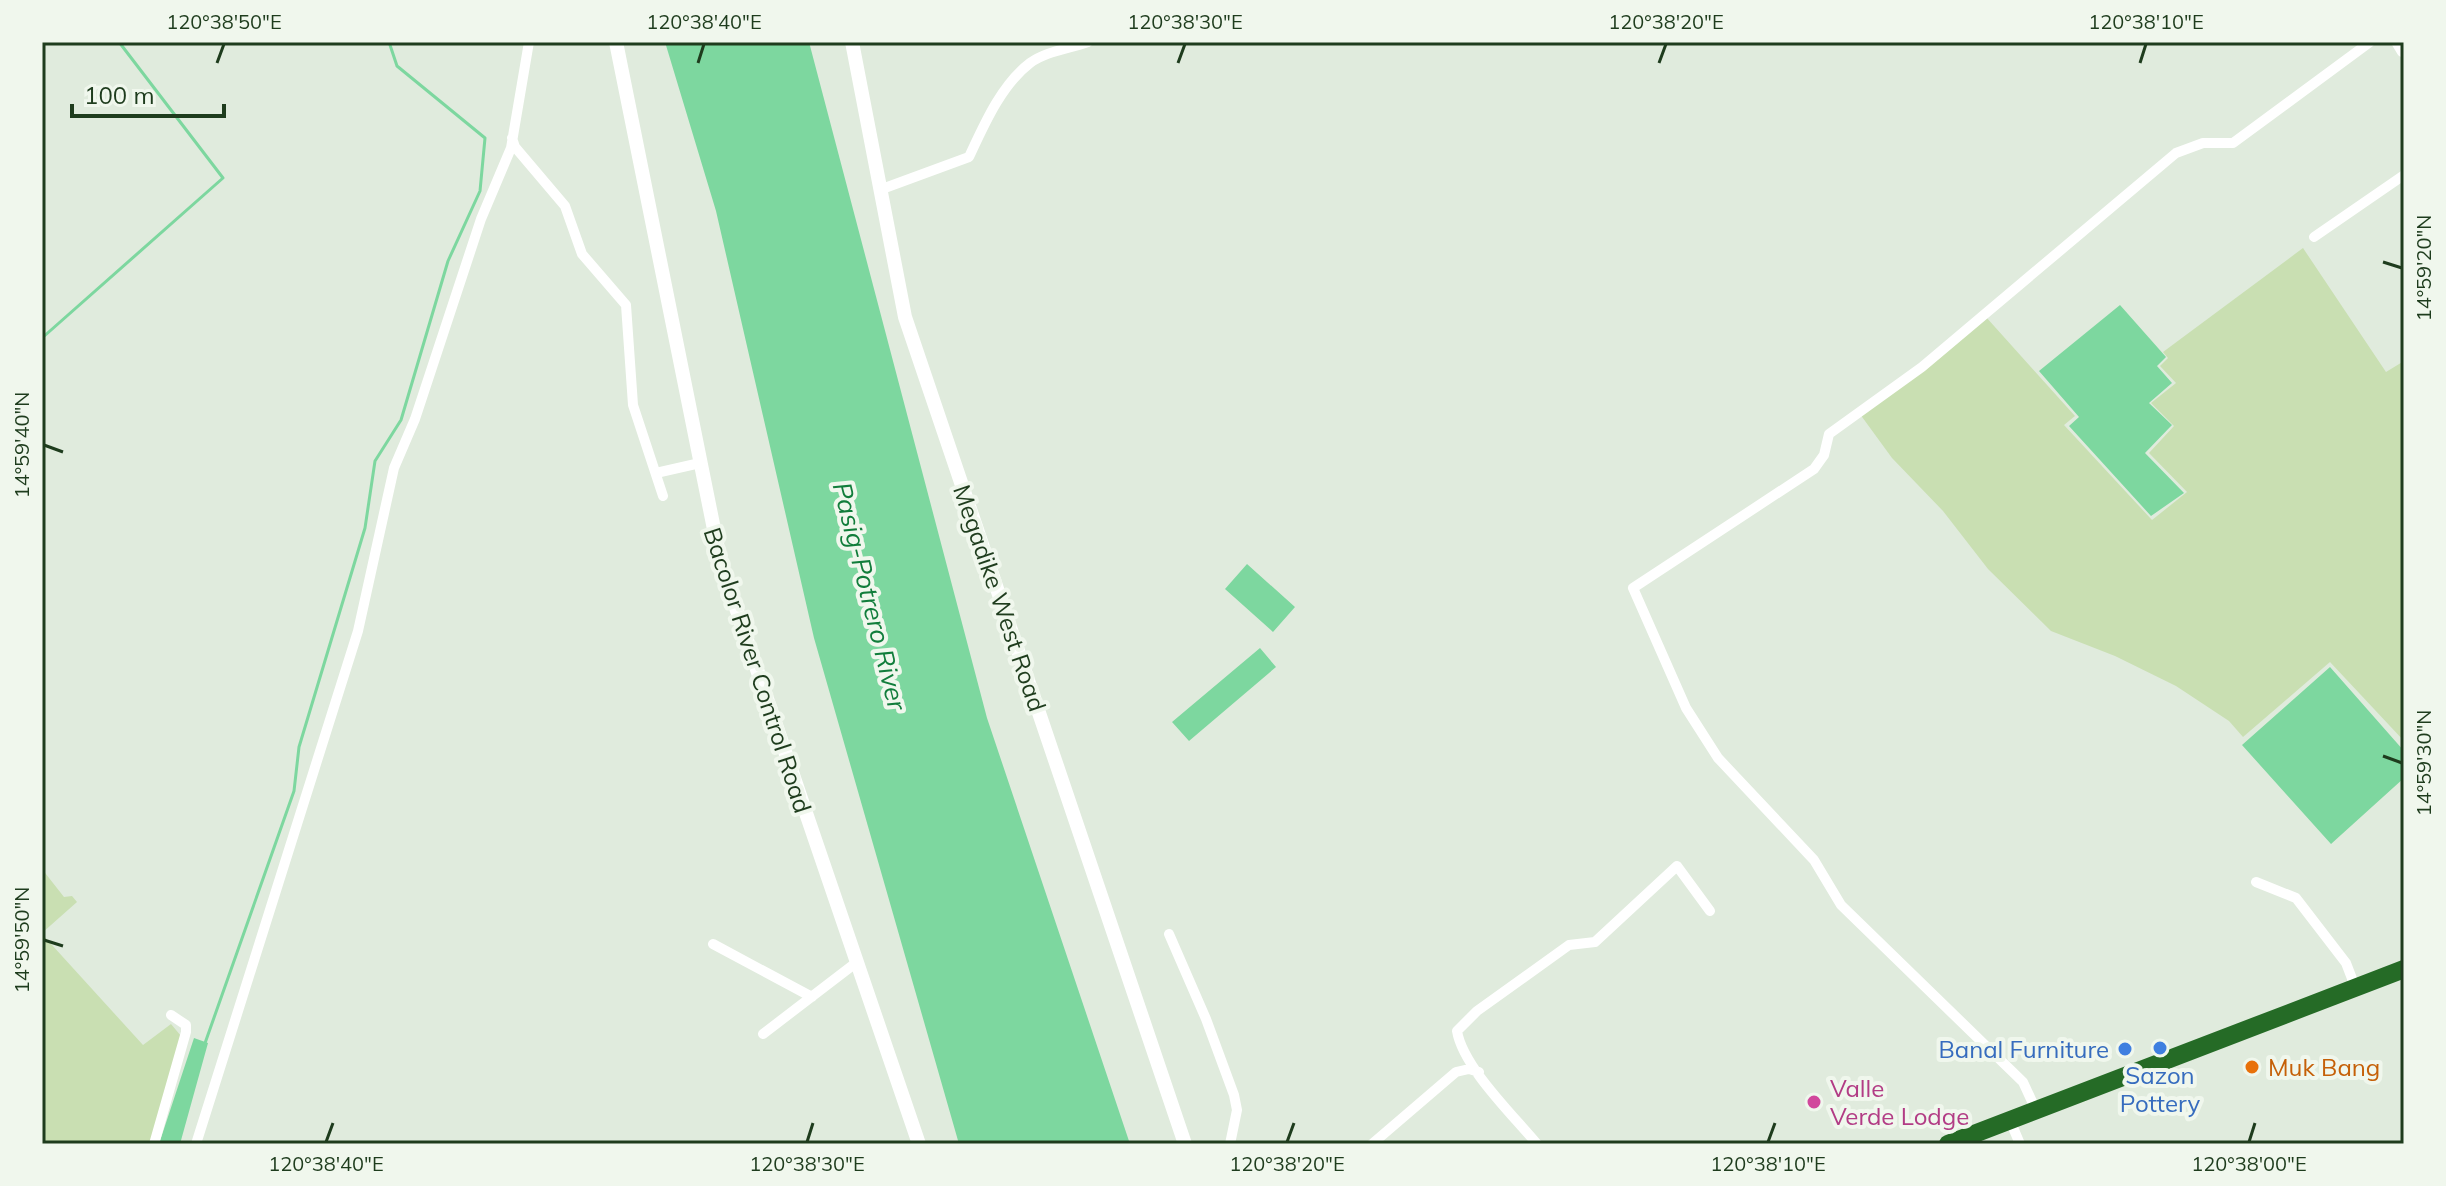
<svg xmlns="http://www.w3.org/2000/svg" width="2446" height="1186" font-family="Mulish,sans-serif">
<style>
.green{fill:#c9dfb2}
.water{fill:#7dd79f}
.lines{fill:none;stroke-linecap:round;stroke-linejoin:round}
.stream{stroke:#7dd79f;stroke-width:3}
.street{stroke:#fff;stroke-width:10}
.secondary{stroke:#fff;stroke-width:14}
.highway{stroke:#256b26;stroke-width:18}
.ticks{fill:none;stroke:#1e3c1d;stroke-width:3}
.shop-dot{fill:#3f7fe0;stroke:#f0f7ed;stroke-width:3}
.food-dot{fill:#e8710a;stroke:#f0f7ed;stroke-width:3}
.hotel-dot{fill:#d1479c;stroke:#f0f7ed;stroke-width:3}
.labels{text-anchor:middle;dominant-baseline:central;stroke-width:8;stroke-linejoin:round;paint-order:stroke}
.street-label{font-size:24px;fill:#1e3c1d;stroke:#f0f7ed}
.shop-label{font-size:24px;fill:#366cbe;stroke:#f0f7ed;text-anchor:end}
.food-label{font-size:24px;fill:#c56008;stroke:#f0f7ed;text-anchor:start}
.hotel-label{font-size:24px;fill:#b23c85;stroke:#f0f7ed;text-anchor:start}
.water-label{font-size:26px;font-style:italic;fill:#117d3b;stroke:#f0f7ed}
.neatline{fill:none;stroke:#1e3c1d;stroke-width:3}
.ticks-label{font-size:20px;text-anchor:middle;fill:#1e3c1d}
</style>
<rect width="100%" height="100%" fill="#e0ebdd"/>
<path class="green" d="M2303,248L2386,372L2404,361V741L2330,662L2243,737L2229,721L2176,686L2115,656L2051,631L1988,569L1943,511L1892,458L1857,410L1986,317L2075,416L2064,425L2152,520L2187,492L2149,453L2174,426L2151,403L2176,383L2160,366L2168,358L2163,352Z
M42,869L64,897L72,896L77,902L42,933Z
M42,934L143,1045L171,1024L181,1036L151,1144H42Z"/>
<path class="water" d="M665,42H809L987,718L1130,1144H959L814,638L716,211Z
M2120,305L2166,357L2157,366L2172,383L2149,403L2172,425L2145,453L2184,493L2151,516L2069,426L2079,417L2039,371Z
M1247,564L1295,607L1273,632L1225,589Z
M1260,648L1276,667L1189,741L1172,722Z
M2330,667L2404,751V778L2331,844L2242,745Z
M194,1038L208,1043L180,1144H159Z"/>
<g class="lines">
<path class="stream" d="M42,338L223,178L119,42
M204,1046L294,791L299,747L365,528L375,461L401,420L448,261L480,191L485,138L397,66L389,42"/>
<path class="street" d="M2396,42L2402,52
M512,138L515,147L565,206L582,254L626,305L633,405L663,496
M882,189L969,157C984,125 1001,85 1030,63C1046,51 1069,49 1088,42
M2314,237L2404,175
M656,473L700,463
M2256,882L2296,898L2346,963L2356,989
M1169,934L1206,1019L1234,1095L1237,1110L1230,1144
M713,944L812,997
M763,1034L857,962
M2035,1108L2023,1082L1841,905L1814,860L1718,758L1686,708L1633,588L1814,469L1824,455L1829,434L1922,367L2176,153L2203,143H2233L2370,42
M2009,1118L2020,1144
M154,1144L186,1032V1025L171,1015
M196,1144L358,631L394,468L415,419L481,219L511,148L529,42
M1372,1144L1456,1072L1469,1069L1479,1072
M1537,1144C1513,1115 1463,1067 1457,1031L1477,1011L1569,945L1595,942L1677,866L1710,911"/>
<path class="secondary" d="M616,42L721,564L919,1144
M852,42L905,317L1185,1144"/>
<path class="highway" d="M1948,1144L2404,969"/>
</g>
<path class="ticks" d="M217,63L224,44M698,63L704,44M1178,63L1185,44M1659,63L1666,44M2140,63L2146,44M2383,262L2402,268M44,445L63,452M2383,756L2402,763M44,940L63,946M326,1142L333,1123M807,1142L813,1123M1287,1142L1294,1123M1768,1142L1775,1123M2249,1142L2255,1123"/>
<g class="shop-dot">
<circle cx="2160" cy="1048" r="8"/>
<circle cx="2125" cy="1049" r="8"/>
</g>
<circle class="food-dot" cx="2252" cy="1067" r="8"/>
<circle class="hotel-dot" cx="1814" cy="1102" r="8"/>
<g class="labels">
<g class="street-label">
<text transform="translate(1000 598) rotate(71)">Megadike West Road</text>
<text transform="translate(758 670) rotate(72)">Bacolor River Control Road</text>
</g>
<g class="shop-label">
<text x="2109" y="1049">Banal Furniture</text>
<text x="2160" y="1075" text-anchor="middle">Sazon<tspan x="2160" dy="28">Pottery</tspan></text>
</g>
<g class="food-label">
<text x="2268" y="1067">Muk Bang</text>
</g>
<g class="hotel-label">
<text x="1830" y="1088">Valle<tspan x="1830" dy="28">Verde Lodge</tspan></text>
</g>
<g class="water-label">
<text transform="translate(870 596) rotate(76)">Pasig-Potrero River</text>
</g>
</g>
<rect width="2446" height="1186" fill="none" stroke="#f0f7ed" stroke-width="88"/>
<path d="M72 104v12h152v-12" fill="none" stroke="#1e3c1d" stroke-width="4"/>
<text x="84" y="104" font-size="24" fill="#1e3c1d" stroke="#f0f7ed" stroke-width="6" paint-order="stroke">100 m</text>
<rect x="44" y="44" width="2358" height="1098" class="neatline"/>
<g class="ticks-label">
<text x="224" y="29">120°38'50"E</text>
<text x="704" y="29">120°38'40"E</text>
<text x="1185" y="29">120°38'30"E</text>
<text x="1666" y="29">120°38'20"E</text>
<text x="2146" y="29">120°38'10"E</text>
<text transform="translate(2424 268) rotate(-90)" y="7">14°59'20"N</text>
<text transform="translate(22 445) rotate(-90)" y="7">14°59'40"N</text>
<text transform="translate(2424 763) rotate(-90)" y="7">14°59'30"N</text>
<text transform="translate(22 940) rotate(-90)" y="7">14°59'50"N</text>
<text x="326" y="1171">120°38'40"E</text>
<text x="807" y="1171">120°38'30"E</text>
<text x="1287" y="1171">120°38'20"E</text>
<text x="1768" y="1171">120°38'10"E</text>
<text x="2249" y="1171">120°38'00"E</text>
</g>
</svg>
